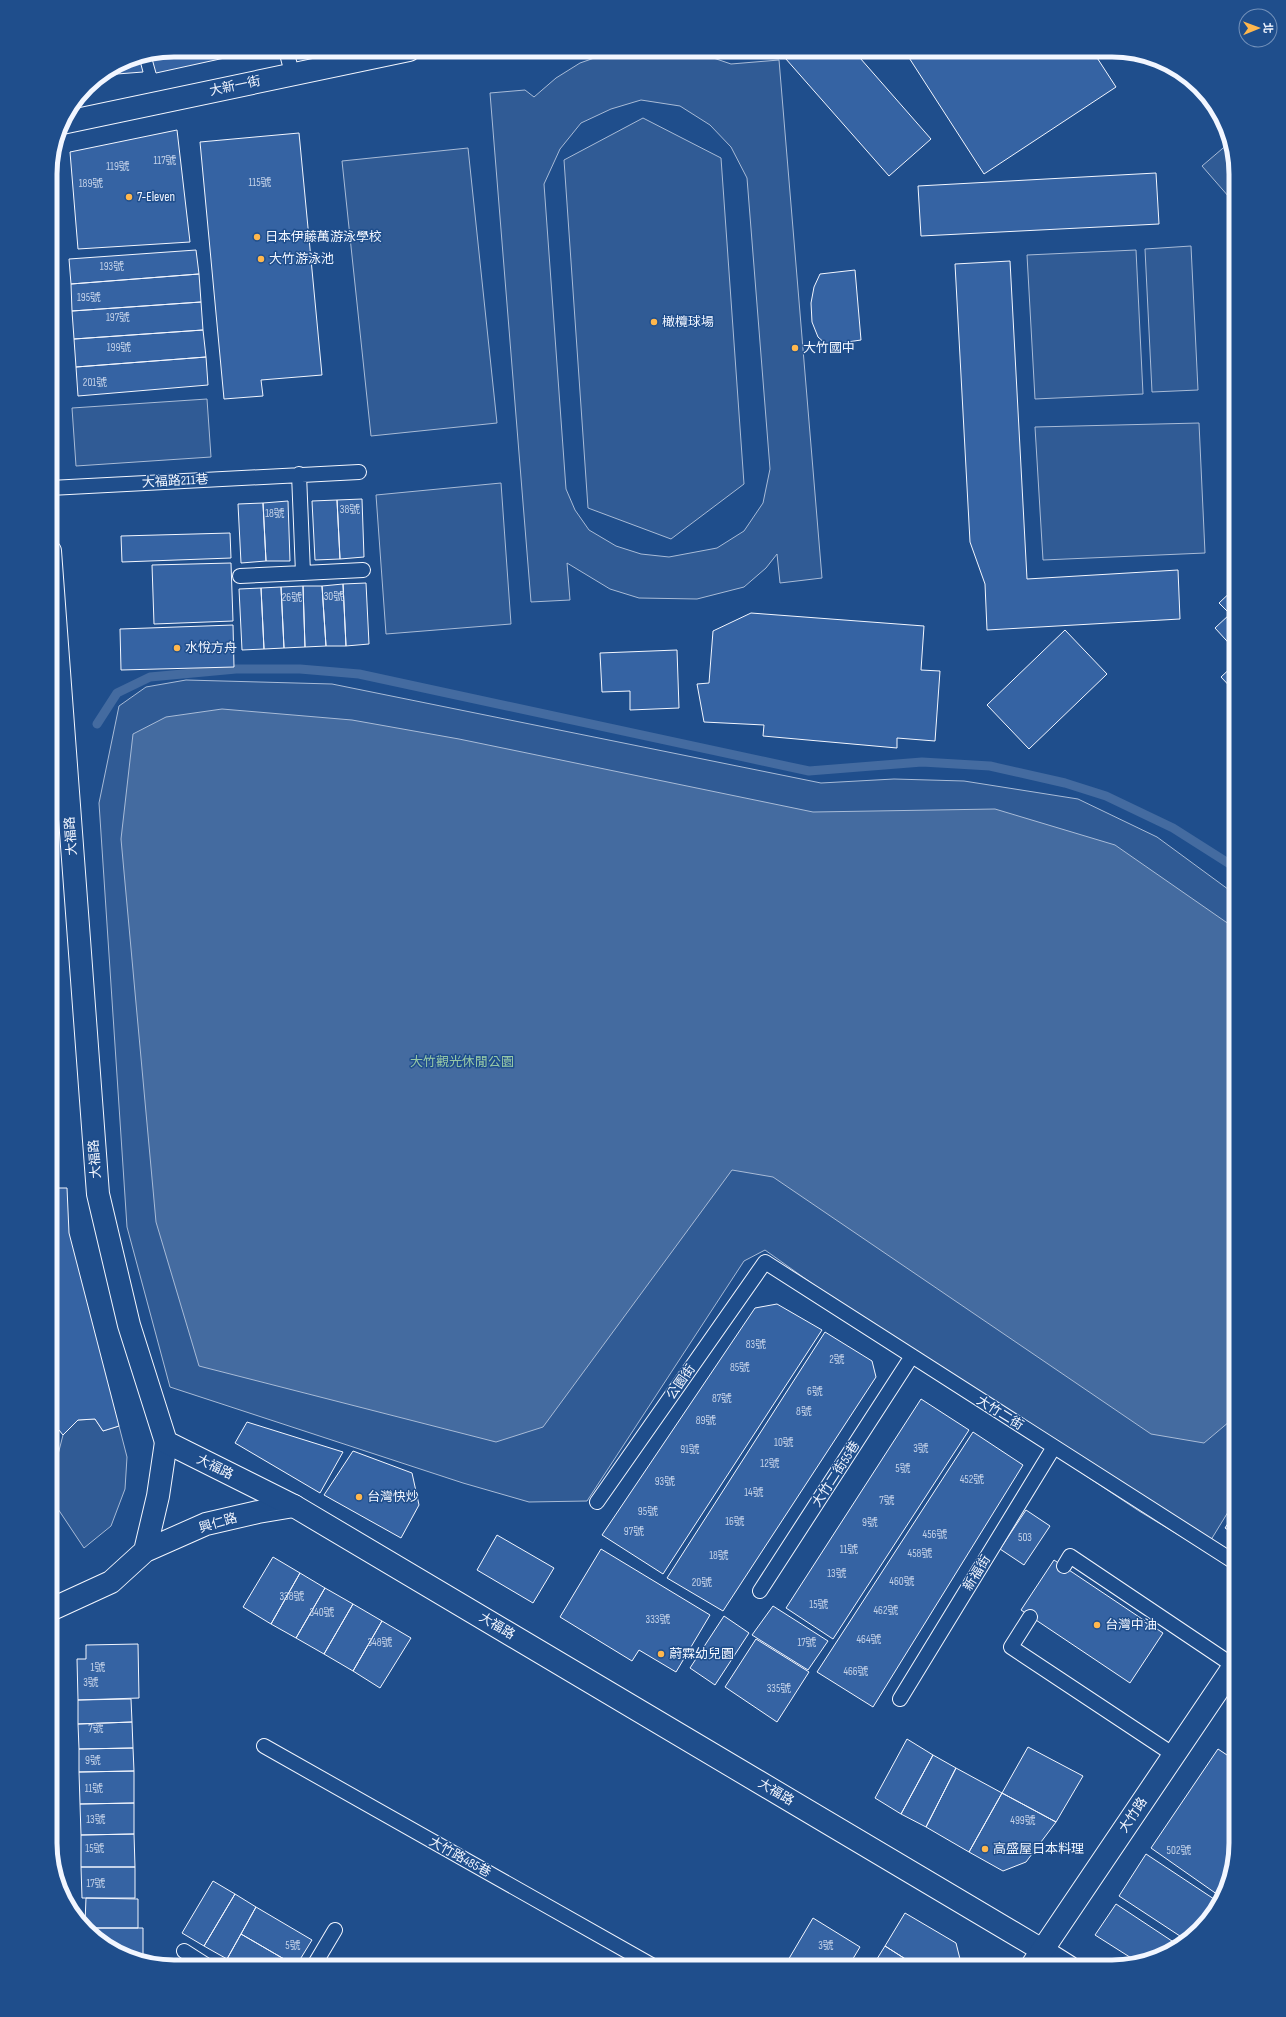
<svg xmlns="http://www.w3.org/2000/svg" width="1286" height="2017" font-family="'Sofia Sans Condensed','Noto Sans TC',sans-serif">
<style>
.built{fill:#305b95;stroke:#a8bbd7;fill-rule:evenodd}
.water{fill:#446ba0;stroke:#a8bbd7}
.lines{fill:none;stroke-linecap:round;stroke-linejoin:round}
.stream{stroke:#446ba0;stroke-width:9}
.building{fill:#3563a3;stroke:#f2f6ff}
.service-casing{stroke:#f2f6ff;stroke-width:16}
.minor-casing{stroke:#f2f6ff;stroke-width:24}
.tertiary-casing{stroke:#f2f6ff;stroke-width:24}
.secondary-casing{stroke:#f2f6ff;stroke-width:24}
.service{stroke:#1f4e8c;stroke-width:14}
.minor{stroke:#1f4e8c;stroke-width:22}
.tertiary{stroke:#1f4e8c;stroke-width:22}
.secondary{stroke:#1f4e8c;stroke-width:22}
.poi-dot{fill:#ffb74d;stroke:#1f4e8c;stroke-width:1.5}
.labels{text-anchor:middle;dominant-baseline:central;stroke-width:3;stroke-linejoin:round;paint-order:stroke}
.number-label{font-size:11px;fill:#c3d1e8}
.street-label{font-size:13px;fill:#f2f6ff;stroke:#1f4e8c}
.poi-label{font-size:13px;fill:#f2f6ff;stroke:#1f4e8c;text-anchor:start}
.park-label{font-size:13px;fill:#97c8a6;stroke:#1f4e8c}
.rim{fill:none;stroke:#f2f6ff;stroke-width:5}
</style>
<rect width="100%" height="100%" fill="#1f4e8c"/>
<path class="built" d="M617,50H690L731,64L779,60L822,578L780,583L777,554L766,568L744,587L697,599L639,598L610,589L567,563L570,600L531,602L490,93L525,90L534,97L556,78L580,63ZM641,100L680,106L710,125L731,147L747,178L770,469L763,503L744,531L717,548L669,557L641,554L616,546L589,530L575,510L566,489L544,184L560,149L581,123L611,109Z
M643,118L721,158L744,484L671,539L588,508L564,160Z
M1229,143L1236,174V205L1202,166Z
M468,148L497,423L371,436L342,161Z
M1191,246L1198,390L1152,392L1145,249Z
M1136,250L1143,394L1035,399L1027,255Z
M207,399L211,457L76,466L72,408Z
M1199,423L1205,553L1043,560L1035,427Z
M501,483L511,624L386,634L376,495Z
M186,680L332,684L821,783L894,779L964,781L1078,799L1157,837L1236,895V1499L1206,1548L1182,1537L1139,1511L1026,1436L765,1250L744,1261L587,1501L529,1502L463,1483L170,1387L127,1227L99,803L119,706L146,687Z
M95,1419L103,1431L119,1426L127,1457L125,1489L111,1526L84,1548L50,1497V1486L63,1435L78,1420Z"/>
<path class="water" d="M222,709L352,720L459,739L813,812L995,809L1115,845L1236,929V1416L1204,1443L1151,1434L773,1177L732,1170L543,1427L496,1442L199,1366L156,1222L121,839L133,734L166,717Z"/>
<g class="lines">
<path class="stream" d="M97,724L117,693L150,677L236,669H300L359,674L809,771L922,762L990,766L1065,783L1106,796L1173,828L1236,868"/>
</g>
<path class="building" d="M174,50H261L156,73L151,55Z
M311,50H337L314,58Z
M778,50H853L931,139L889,176Z
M904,50H1092L1116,87L984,174Z
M139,57L143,72L104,75L127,59Z
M177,130L190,242L78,249L70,152Z
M299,133L322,375L261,380L263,396L224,399L200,142Z
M1156,173L1159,224L921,236L918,186Z
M196,250L199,274L71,284L69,259Z
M1010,261L1027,579L1178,570L1180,619L987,630L985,584L970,542L955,264Z
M855,270L861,340L827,345L818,337L812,322L811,303L814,287L820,274Z
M199,274L201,302L72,311L71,284Z
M201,302L203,330L74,339L72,311Z
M203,330L206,357L76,367L74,339Z
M206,357L208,385L78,396L76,367Z
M362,499L364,557L340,559L337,500Z
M337,500L340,559L315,560L312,501Z
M288,501L290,561H266L263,503Z
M263,503L266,561L241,563L238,504Z
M230,533L231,558L122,562L121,536Z
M231,563L233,621L154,624L152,565Z
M366,583L369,644L346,646L343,584Z
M343,584L346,646H326L322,586Z
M303,586L305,647L284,648L281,587Z
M303,586H322L326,646L305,647Z
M281,587L284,648L264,649L261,588Z
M1236,587V651L1215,628L1230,614L1219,603Z
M261,588L264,649L242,650L239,589Z
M751,613L924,626L921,670L940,671L935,741L897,738V748L763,736L764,725L704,722L697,684L709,683L713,631Z
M233,625L234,667L121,670L120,629Z
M1065,630L1107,674L1029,749L987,705Z
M677,650L679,708L630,710V691L602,692L600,653Z
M1236,663V693L1221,677Z
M50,1176V1188H67L69,1233L119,1426L103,1431L95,1419L78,1420L63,1435L50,1419Z
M777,1304L822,1330L663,1574L602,1535L755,1308Z
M825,1332L872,1361L876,1377L723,1611L667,1578Z
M921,1399L969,1430L833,1639L786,1608Z
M247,1422L343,1452L320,1493L235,1443Z
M973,1432L1023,1465L873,1707L817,1672Z
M353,1451L412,1473L419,1505L401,1538L324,1495Z
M1026,1510L1050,1526L1024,1565L1000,1549Z
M1236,1511V1535L1225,1528Z
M50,1529L52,1558H50Z
M497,1535L554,1568L533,1603L477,1570Z
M601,1549L710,1615L676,1672L639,1650L632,1661L560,1617Z
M273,1557L300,1573L271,1624L243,1607Z
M1054,1560L1163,1633L1130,1683L1021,1610Z
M300,1573L325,1588L296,1638L271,1624Z
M325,1588L353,1604L324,1654L296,1638Z
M353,1604L382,1621L353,1671L324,1654Z
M773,1606L828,1641L808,1670L752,1635Z
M724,1616L749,1633L715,1685L690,1668Z
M382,1621L411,1638L380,1688L353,1671Z
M756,1639L809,1672L777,1722L725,1687Z
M138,1644L139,1698L78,1700L77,1659H86V1645Z
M131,1699L132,1722L78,1724V1700Z
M132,1722L133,1748L79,1749L78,1724Z
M907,1739L933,1755L901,1814L875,1798Z
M1028,1747L1083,1776L1056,1822L1002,1793Z
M133,1748L134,1771L79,1772V1749Z
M1218,1749L1236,1761V1843L1221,1897L1151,1848Z
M933,1755L956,1768L926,1827L901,1814Z
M956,1768L1002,1793L969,1852L926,1827Z
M134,1771V1803L80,1804L79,1772Z
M1002,1793L1056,1822L1026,1862L1003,1871L969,1852Z
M134,1803V1834L81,1835L80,1804Z
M134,1834L135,1867H81V1835Z
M1146,1854L1220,1903L1199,1931L1186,1940L1119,1896Z
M81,1867H135V1898H82Z
M213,1881L235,1894L204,1946L182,1933Z
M235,1894L256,1907L227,1959L204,1946Z
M86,1898L138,1899V1928H90L85,1923Z
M1116,1904L1175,1943L1169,1953L1136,1961L1095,1935Z
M256,1907L312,1940L296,1966L241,1934Z
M905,1913L956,1943L962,1967H918L885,1946Z
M813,1918L860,1947L848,1967H784Z
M90,1928H143V1959L105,1946Z
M241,1934L296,1966V1967H240L227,1959Z
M885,1946L918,1967H872Z"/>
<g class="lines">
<defs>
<path id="service" d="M286,50L292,73
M299,474L303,573L363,570
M50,488L359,472
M240,576L303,573
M50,789H68
M597,1502L765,1262L1236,1563
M1064,1566L1070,1556L1234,1666
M760,1591L912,1356
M1030,1617L1011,1647L1174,1755
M900,1699L1054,1447
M264,1746L655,1967
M184,1951L209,1967
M313,1967L335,1930"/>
<path id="minor" d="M62,123L409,50
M145,1551L206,1524L258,1512L294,1506
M50,1610L111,1582L145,1551L158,1496L166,1442
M1042,1950L1069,1967"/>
<path id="tertiary" d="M50,551L98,1194L129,1325L166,1442L294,1506L1042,1950"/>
<path id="secondary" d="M1031,1967L1236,1663"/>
</defs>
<use href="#service" class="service-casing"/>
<use href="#minor" class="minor-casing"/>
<use href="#tertiary" class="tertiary-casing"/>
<use href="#secondary" class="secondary-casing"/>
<use href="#service" class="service"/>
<use href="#minor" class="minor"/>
<use href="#tertiary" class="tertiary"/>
<use href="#secondary" class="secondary"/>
</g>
<g class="poi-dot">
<circle cx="129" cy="197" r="4"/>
<circle cx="257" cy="237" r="4"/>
<circle cx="261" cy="259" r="4"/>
<circle cx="654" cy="322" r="4"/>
<circle cx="795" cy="348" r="4"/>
<circle cx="177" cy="648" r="4"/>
<circle cx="359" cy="1497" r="4"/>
<circle cx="1097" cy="1625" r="4"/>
<circle cx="661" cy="1654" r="4"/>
<circle cx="985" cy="1849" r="4"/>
</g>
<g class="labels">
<g class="number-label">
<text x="165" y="160">117號</text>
<text x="118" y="166">119號</text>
<text x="260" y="182">115號</text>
<text x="91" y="183">189號</text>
<text x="112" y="266">193號</text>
<text x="89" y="297">195號</text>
<text x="118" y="317">197號</text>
<text x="119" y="347">199號</text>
<text x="95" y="382">201號</text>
<text x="350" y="509">38號</text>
<text x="275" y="513">18號</text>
<text x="334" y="596">30號</text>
<text x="292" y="597">26號</text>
<text x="756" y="1344">83號</text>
<text x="837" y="1359">2號</text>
<text x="740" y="1367">85號</text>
<text x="815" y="1391">6號</text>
<text x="722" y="1398">87號</text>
<text x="804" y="1411">8號</text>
<text x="706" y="1420">89號</text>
<text x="784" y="1442">10號</text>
<text x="921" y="1448">3號</text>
<text x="690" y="1449">91號</text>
<text x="770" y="1463">12號</text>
<text x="903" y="1468">5號</text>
<text x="972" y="1479">452號</text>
<text x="665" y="1481">93號</text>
<text x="754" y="1492">14號</text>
<text x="887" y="1500">7號</text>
<text x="648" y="1511">95號</text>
<text x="735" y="1521">16號</text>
<text x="870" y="1522">9號</text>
<text x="634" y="1531">97號</text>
<text x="935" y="1534">456號</text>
<text x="1025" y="1537">503</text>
<text x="849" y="1549">11號</text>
<text x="920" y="1553">458號</text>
<text x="719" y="1555">18號</text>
<text x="837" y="1573">13號</text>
<text x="902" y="1581">460號</text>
<text x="702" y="1582">20號</text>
<text x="292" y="1596">338號</text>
<text x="819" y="1604">15號</text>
<text x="886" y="1610">462號</text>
<text x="322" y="1612">340號</text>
<text x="658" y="1619">333號</text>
<text x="869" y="1639">464號</text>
<text x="380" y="1642">348號</text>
<text x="807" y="1642">17號</text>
<text x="98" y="1667">1號</text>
<text x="856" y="1671">466號</text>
<text x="91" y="1682">3號</text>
<text x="779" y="1688">335號</text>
<text x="96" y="1728">7號</text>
<text x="93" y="1760">9號</text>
<text x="94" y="1788">11號</text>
<text x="96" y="1819">13號</text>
<text x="1023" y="1820">499號</text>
<text x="95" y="1848">15號</text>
<text x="1179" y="1850">502號</text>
<text x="96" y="1883">17號</text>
<text x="293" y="1945">5號</text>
<text x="826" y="1945">3號</text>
</g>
<g class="street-label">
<text transform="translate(235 86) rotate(-12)">大新一街</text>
<text transform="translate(175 481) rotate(-3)">大福路211巷</text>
<text transform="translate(71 836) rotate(-94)">大福路</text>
<text transform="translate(95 1159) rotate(-94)">大福路</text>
<text transform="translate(681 1382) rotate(-55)">公園街</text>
<text transform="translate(1000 1413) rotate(32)">大竹二街</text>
<text transform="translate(215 1467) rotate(26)">大福路</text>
<text transform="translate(836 1474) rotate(-57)">大竹二街55巷</text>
<text transform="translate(218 1523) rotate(-17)">興仁路</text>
<text transform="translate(977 1573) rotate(-58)">新福街</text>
<text transform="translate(497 1626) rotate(31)">大福路</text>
<text transform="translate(776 1792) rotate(31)">大福路</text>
<text transform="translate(1133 1815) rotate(-56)">大竹路</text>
<text transform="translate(460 1857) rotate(29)">大竹路485巷</text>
</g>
<g class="poi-label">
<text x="137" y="197">7-Eleven</text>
<text x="265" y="237">日本伊藤萬游泳學校</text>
<text x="269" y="259">大竹游泳池</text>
<text x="662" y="322">橄欖球場</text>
<text x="803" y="348">大竹國中</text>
<text x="185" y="648">水悅方舟</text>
<text x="367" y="1497">台灣快炒</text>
<text x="1105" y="1625">台灣中油</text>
<text x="669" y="1654">蔚霖幼兒園</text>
<text x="993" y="1849">高盛屋日本料理</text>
</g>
<g class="park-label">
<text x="462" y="1062">大竹觀光休閒公園</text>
</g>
</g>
<path d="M0 0H1286V2017H0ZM174 57H1112A117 117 0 0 1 1229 174V1843A117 117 0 0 1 1112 1960H174A117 117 0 0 1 57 1843V174A117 117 0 0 1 174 57Z" fill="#1f4e8c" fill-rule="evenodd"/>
<path class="rim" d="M174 57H1112A117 117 0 0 1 1229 174V1843A117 117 0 0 1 1112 1960H174A117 117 0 0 1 57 1843V174A117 117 0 0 1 174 57Z"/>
<g transform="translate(1258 28) rotate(89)"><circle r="19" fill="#1f4e8c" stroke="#7391ba"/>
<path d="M0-3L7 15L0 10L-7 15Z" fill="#ffb74d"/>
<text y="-6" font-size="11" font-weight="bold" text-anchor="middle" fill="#f2f6ff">北</text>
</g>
</svg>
